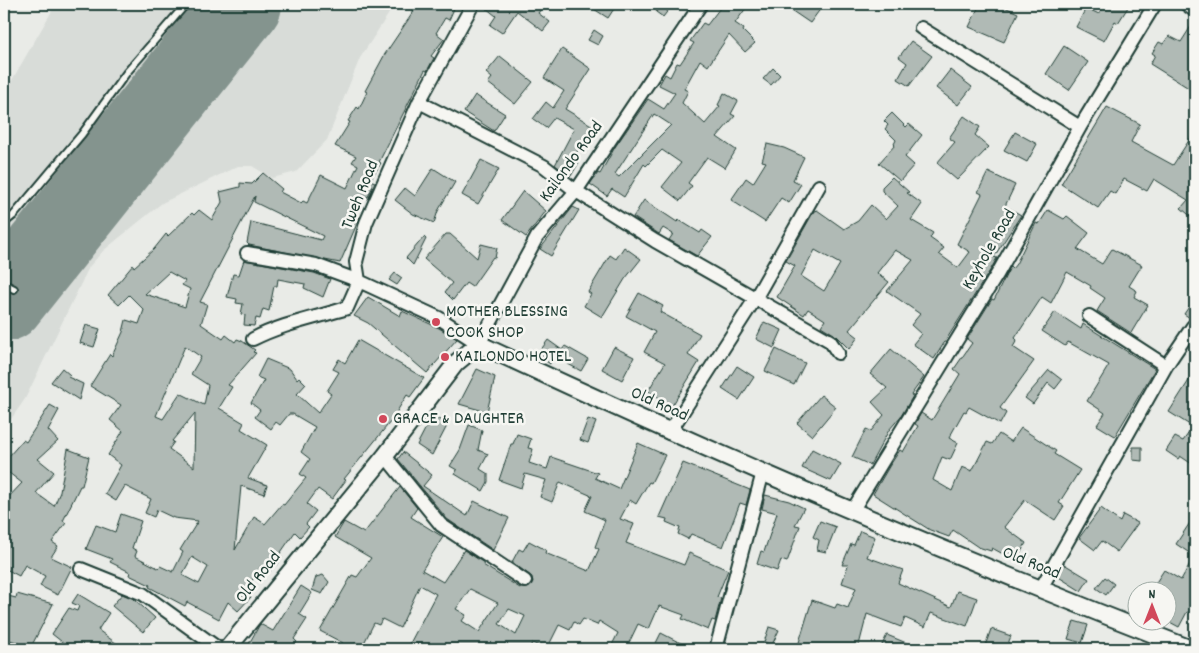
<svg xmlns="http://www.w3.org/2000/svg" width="1199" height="653" font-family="Dekko,sans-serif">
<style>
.built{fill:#d8dcd8}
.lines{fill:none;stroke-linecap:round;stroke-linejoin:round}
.runway{stroke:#84948e;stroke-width:80}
.building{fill:#b0bab5;stroke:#1f3d34;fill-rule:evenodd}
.service-casing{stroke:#1f3d34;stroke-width:10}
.minor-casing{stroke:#1f3d34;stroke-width:16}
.tertiary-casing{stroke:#1f3d34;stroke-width:20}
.service{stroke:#f6f6f2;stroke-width:6}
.minor{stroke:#f6f6f2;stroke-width:12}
.tertiary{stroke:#f6f6f2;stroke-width:16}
.poi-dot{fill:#d1495b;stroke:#f6f6f2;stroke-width:2}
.labels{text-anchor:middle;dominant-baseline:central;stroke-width:5;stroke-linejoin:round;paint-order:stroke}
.street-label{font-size:18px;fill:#1f3d34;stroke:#f6f6f2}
.poi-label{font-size:18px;fill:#1f3d34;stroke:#f6f6f2;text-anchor:start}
</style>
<rect width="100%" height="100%" fill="#e9ebe7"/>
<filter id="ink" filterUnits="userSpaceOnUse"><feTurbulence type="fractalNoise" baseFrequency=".02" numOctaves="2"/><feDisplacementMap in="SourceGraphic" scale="10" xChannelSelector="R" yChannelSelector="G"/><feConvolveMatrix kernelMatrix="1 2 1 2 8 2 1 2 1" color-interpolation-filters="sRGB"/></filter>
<g filter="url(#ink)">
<path class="built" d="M56,4H395L360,58L327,140L296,172L272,178L252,166H238L162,203L103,251L89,267L25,399L4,429V94Z"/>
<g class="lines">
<path class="runway" d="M4,302L242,4"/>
</g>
<path class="building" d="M406,4H456L449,20L445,18L436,33L444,39L431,56L434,58L427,71L425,70L379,162L381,163L370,180L375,182L368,197L362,195L353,214L360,217L340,263L249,245L247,243L251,222L321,240L323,236L254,202L255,196L200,302L207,304L201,324L223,339L226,335L235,342L237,339L242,341L255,350L253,352L256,353L228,385L232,387L219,408L244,423L241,429L267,445L248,478L267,485L264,494L241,486L235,550L254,517L265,524L282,504L284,505L306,478L300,474L310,459L301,452L315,427L293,414H289L280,425L276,422L271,429L255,417L260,410L251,403L264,380L257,377L266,359L290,369L297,379L299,377L306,384L297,394L318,413L331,394L327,391L339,372L333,369L339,359L345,363L358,340L424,378L410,397L407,395L391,421L344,479L346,480L332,499L318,489L307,504L316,511L306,524L309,527L300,537L295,532L279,555L282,557L277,565L274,564L270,571L261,566L245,592L251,597L238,611L228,602L219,619L187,602L185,606L149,587L150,585L129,575L130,572L110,562L112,559L86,549L96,525L115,532L121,514L141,521L132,548L137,551L135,556L158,568L160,566L173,572L183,552L180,550L198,521L174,518L157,510L154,517L145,513L151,499L125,486L116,501L105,494L121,465L108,455L123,431L110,420L121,405L90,386L110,354L112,356L123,332L126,320L139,324L144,310L129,295L119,305L108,295L133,265L134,267L154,249L166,234L168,236L192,213L194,215L199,210L212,220L222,202L220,192L240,187V183L252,184L263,173L282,189L280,192L301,203L303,201L307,203L321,175L347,188L358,165L352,162L356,156L335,146L350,122L348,121L357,107L359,109L367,92L365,91L385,54L414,11ZM169,272L185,281L182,285L190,289L185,307L145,294ZM185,346L201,357L191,374L208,385L204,405L180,393L163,419L156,416ZM195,413L194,465V467L169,449L174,442L172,441ZM192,557L208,567L199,584L182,575Z
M481,4H545L538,13L550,22L543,31L517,11L502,33L490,25L496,16Z
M586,4H617L608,18Z
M661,4H673L663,17L656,12Z
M723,4H749L735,23L744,29L743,31L755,43L745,52L729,35L708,66L700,60L684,89L688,91L682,103L705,124L720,106L718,105L724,93L738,101L731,114L735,116L717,137L736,150L725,168L707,157L688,183L692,186L680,201L662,187L681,163L662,150L646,166L644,164L624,197L612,189L607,196L590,184L598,173L600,174L615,147L648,99L664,109L675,93L659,85L665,74L670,77L677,63L680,64L694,43L690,41L703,23L707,25ZM654,114L671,125L619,177L615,174Z
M782,4H824L810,23Z
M980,4H998L1018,13L1004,42L969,27Z
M1105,4H1130L1118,23L1115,21L1104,41L1076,27L1086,8L1099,14Z
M1195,20V92L1150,64L1155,55L1152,53L1159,42L1163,44L1169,36L1181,42Z
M594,30L603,36L598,45L588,40Z
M911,41L932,56L909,86L898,79L907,63L899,57Z
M1064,46L1088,62L1069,90L1046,74Z
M562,49L591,69L565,109L593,126L573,158L579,162L571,176L555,165L574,129L554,118L546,128L533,119L546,102L553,108L564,91L544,78Z
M500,56L533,82L515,104L488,83L492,78L486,73Z
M773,68L780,75L771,85L763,79Z
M950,70L972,87L958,105L936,88Z
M475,95L505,114L494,131L464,112Z
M1107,107L1140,124L1131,142L1173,165L1195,131V220L1181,208L1188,200L1154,179L1147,191L1124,179L1115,194L1110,191L1098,208L1061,184Z
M892,113L906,127L909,124L922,135L905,157L914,165L900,181L879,163L895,145L894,144L896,140L885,129L888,125L884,121Z
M964,116L980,127L975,135L989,147L957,180L937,163L955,142L949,138Z
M1015,132L1037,144L1027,162L1004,150Z
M767,144L784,148L804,157L793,180L801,184L789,203L781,198L765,222L731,200L746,178L753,183L766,162L762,161Z
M481,160L499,169L478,204L462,195Z
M433,168L455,182L438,211L434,223L413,214L395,200L405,188L415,196Z
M988,172L1015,185L1005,206L1021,215L994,257L997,258L991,269L934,359L913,344L921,334L911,325L920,314L887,291L913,260L895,250L877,273L889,282L849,330L858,337L849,349L834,334L821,326L825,320L808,309L804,315L777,297L795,266L786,261L814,211L817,210L844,229L858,221L871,205L886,219L898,206L882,191V187L892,177L909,192L907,193L922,204L911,220L933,233L930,238L944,248L939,254L958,268L970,252L957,244L982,194L978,192ZM815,250L840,264L824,291L801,276Z
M523,191L546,211L526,237L502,220Z
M644,200L677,222L679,220L700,233L702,230L712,237L697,256L669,240L673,234L663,228L659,234L633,217Z
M573,207L579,210L551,256L540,249Z
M1048,210L1064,219L1067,216L1089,233L1077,249L1102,264L1112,249L1142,265L1129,286L1137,291L1134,297L1148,305L1131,333L1097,311L1105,298L1090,288L1091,286L1067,272L1051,303L1042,297L1015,338L1017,340L1013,347L1034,361L1000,408L1006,413L1000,424L969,407L966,412L964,411L949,438L958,443L950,460L942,457L933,480L952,491L962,467L972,471L987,442L992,444L999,434L1011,442L1021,428L1056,451L1054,454L1080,470L1059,503L1064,506L1055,520L1025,500L1004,527L1026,543L1016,561L992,548L991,551L978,547L953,530L949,537L930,530L873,494L890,465L900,450L903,452L918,426L915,424L921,413L932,420L960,374L954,369L972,343L967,339L992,299L994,300L1010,267L1012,269L1016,264L1036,223L1039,224Z
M446,234H450L477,258L481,244L497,248L495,258L493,257L472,287L466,283L453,300L445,292L452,283L424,259Z
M424,237L426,239L413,265L406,258Z
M624,247L641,259L625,279L602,317L584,306L591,294L588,292L610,255L616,259Z
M244,260L314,273L330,279L323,297L304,288L305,284L278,279L277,286H274L269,311L263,309L260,319L256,318L254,326L244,325L245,315L241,314L243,304L236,303L237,299L227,297L233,274L239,275Z
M395,273L402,278L397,285L389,280Z
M639,293L663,306L660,312L700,334L688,355L699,362L672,406L648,391L665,363L644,352L655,332L626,316Z
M368,297L400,316L402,311L439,328L457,339L427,373L368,323L354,316Z
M1195,298V318H1190L1184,314Z
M1055,312L1081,329L1083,324L1155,369L1115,436L1097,425L1105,413L1087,401L1109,365L1068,342L1065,346L1042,331Z
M764,322L782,330L774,348L756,339Z
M86,325L100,329L94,347L80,343Z
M548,340L562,350L565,346L588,359L581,371L555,357L550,364L537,355Z
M614,347L634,357L622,380L602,369Z
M776,349L805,363L794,385L765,371Z
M891,349L924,377L911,395L913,396L901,416L889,430L870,465L852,457L866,429L871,431L884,415L872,402L887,388L870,374Z
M737,366L754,377L739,400L722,389Z
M62,368L70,375L68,377L83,384L79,400L51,382Z
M477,369L495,377L487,412L459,404Z
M1049,370L1062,380L1055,389L1048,383L1033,404L1025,398Z
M1195,371V466L1180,456L1178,459L1166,451L1175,437L1183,441L1193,427L1169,412Z
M821,395L836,407L812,436L797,423Z
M50,405L59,410L48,430L58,441L38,459L54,472L36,493L54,506L60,492L68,449L89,457L82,486H80L63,521L66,523L52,542L58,546L51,557L72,567L58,595L40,586L45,576L25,565L19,576L4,568V526L10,514L4,508V502L22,483L4,469V452L9,456L23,440L26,442Z
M432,416L448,424L432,455L417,445Z
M588,419L596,422L588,443L580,440Z
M469,425L482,430L478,450L488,454L480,469L488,474V482L483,491L455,474L457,470L450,466L460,450Z
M517,434L531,439L528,448L533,449L529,463L547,469L551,457L598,473L595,478L619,489L638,443L665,455L651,483L649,482L636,504L630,500L620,519L634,524L626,543L684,565L689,553L728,570L717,597L721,598L715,621L712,620L708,630L682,619L684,615L659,606L649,629L638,624L626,649H610L618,633L599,621L597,625L583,619L579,625L574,622L570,630L559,625L547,649L532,643L529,649H407L436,594L420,585L400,628L382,619L379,625L374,623L362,647L355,643L351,649H339L343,643L320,631L352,575L357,577L371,558L335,537L344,522L364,533L400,487L417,508L411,517L443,537L422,570L443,582L464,550L484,563L483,565L520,588H528L533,582L532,577L512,562L519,549L523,551L529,541L546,550L545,553L589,571L599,549L595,547L605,520L585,511L592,496L560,482L552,502L540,497L546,480L525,474L521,488L499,480L511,444H513ZM470,589L498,603L479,632L462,621L466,615L456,609ZM509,609L525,616L516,635L499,624Z
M1133,447H1142V461L1133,460Z
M812,449L841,464L831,481L802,468Z
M403,452L432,475L423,486L467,516L474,501L509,518L493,550L447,519L398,459Z
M683,463L750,490L746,505L740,503L723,547L691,534L688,539L678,534L680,528L666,522L667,519L659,517Z
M765,495L789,501L804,508L795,525L800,526L787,562L781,560L777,571L757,564L761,551L764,552L777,513L762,509Z
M1101,508L1120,522L1123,515L1138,523L1117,552L1102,541L1095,550L1079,538Z
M1195,515V614L1187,612L1179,627L1166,620V590H1155L1158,586L1155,584L1164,570L1181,580L1194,556L1176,544Z
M820,521L836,527L826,552L817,550L819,540L813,537Z
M860,531L875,537L867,557L903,570L898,583L951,607L957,591L977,598L967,626L931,613L925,627L905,618L901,627L867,614L858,649H797L812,600L835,608L837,604L848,608L856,588L842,583L848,565H842L851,544L854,545Z
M1064,564L1089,579L1081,591L1057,576Z
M323,575L329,582L322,594L312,590L316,577Z
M1105,577L1114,584L1106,595L1096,588Z
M301,586L312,593L299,614L307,619L294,639L297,642L291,649H246L260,624L273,631Z
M17,594L53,604L31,647L4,638V595L16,598Z
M78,594L109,613L98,630L124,649H71L52,634L69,608L77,611L79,606L72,603Z
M122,594L134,599L155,618L143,632L112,606Z
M1074,621L1088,625L1082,643L1068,639Z
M769,627L779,630L772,645L764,642Z
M991,629L1011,636L1006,649H984Z
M661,633L692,649H653Z
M887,635L921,649H880Z"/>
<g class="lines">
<defs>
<path id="service" d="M4,223L14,215L82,134L127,72L186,4
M4,284L14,289"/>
<path id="minor" d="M473,4L419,102L366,223L356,262L359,281L439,318L479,344L537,237L576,191L701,4
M1186,4L1195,11
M921,28L1080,127
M419,102L544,166L576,191L655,241L830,341L838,353
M247,253L316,265L359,281L347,308C315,318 282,324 253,339
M1089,316L1166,366
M669,433L755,299L819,186
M385,456L441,525L525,581
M852,511L998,273L1080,127L1155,4
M81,569L143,594L219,649
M1040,590L1166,366L1193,326
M716,649L763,472"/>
<path id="tertiary" d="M227,649L385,456L456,363L479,344C713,454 950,555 1191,649"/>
</defs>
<use href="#service" class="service-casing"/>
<use href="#minor" class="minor-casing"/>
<use href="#tertiary" class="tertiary-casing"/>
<use href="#service" class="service"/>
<use href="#minor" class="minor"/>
<use href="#tertiary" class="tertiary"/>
</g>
</g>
<g class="poi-dot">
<circle cx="436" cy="322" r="5"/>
<circle cx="445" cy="357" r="5"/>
<circle cx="383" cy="419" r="5"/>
</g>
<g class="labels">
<g class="street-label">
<text transform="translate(572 162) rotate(-54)">Kailondo Road</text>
<text transform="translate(361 195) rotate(-68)">Tweh Road</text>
<text transform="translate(990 250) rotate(-60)">Keyhole Road</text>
<text transform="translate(659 405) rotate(24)">Old Road</text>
<text transform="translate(1031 564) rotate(22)">Old Road</text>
<text transform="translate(259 578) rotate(-51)">Old Road</text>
</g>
<g class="poi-label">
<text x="446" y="312">MOTHER BLESSING<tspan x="446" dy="21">COOK SHOP</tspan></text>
<text x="455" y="357">KAILONDO HOTEL</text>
<text x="393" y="419">GRACE &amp; DAUGHTER</text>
</g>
</g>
<rect width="1199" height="653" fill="none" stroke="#f6f6f2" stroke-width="20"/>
<rect x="10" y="10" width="1179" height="633" fill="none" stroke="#1f3d34" stroke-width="2" filter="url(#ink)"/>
<g transform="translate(1152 606)"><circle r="24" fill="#f6f6f2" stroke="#a0aca6"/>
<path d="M0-4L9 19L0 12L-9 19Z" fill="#d1495b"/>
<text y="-8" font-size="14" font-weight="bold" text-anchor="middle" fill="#1f3d34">N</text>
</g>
</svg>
